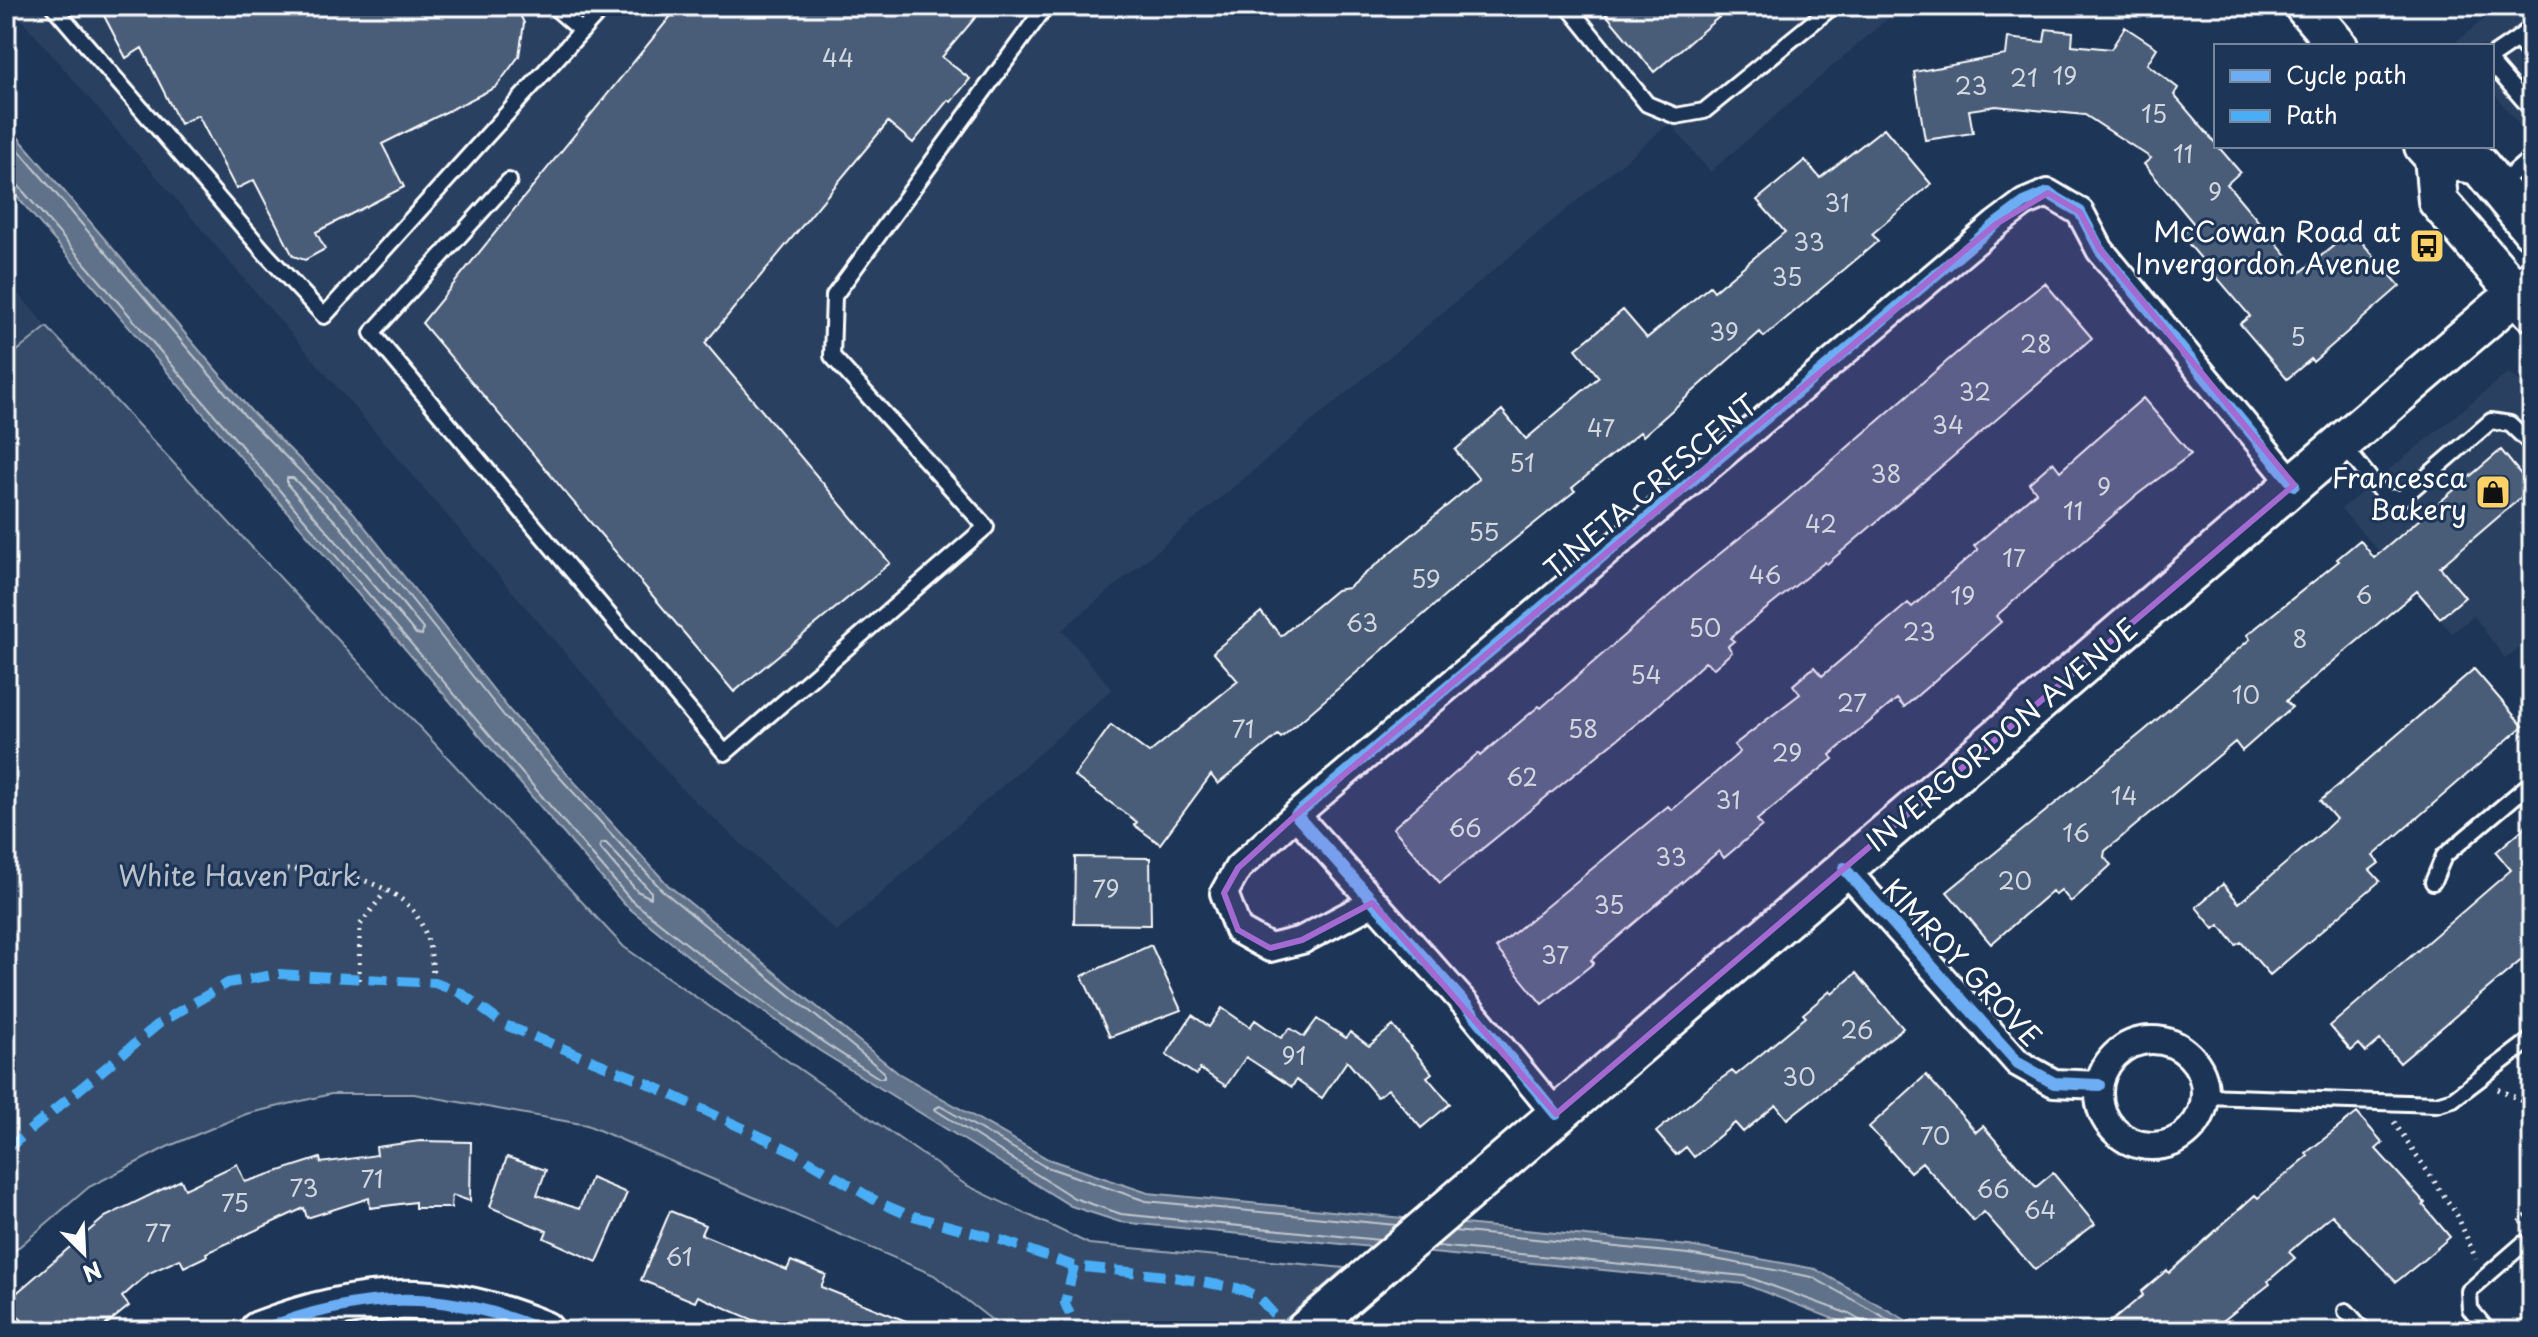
<svg xmlns="http://www.w3.org/2000/svg" width="2538" height="1337" font-family="'Playpen Sans',sans-serif">
<style>
.built{fill:#2a4161}
.green{fill:#364b69;stroke:#9aa5b4;stroke-width:2}
.water{fill:#617289;stroke:#a0aab8;stroke-width:2}
.lines{fill:none;stroke-linecap:round;stroke-linejoin:round}
.shore{stroke:#c0c7d0;stroke-width:2}
.building{fill:#4a5d79;stroke:#fff;stroke-width:2}
.lane-casing{stroke:#fff;stroke-width:20}
.street-casing{stroke:#fff;stroke-width:32}
.secondary-casing{stroke:#fff;stroke-width:44}
.path{stroke:#fff;stroke-width:5;stroke-dasharray:2 6;stroke-linecap:butt}
.lane{stroke:#1d3557;stroke-width:14}
.street{stroke:#1d3557;stroke-width:26}
.secondary{stroke:#1d3557;stroke-width:38}
.quiet{stroke:#49aef6;stroke-width:10;stroke-dasharray:20 10;stroke-linecap:butt}
.cycleway-casing{stroke:#1d3557;stroke-width:17}
.cycleway{stroke:#6dadf4;stroke-width:12}
.marked{fill:#a36bd2;fill-opacity:0.2;stroke:#a36bd2;stroke-width:6;stroke-linejoin:round}
.labels{text-anchor:middle;dominant-baseline:central;stroke-width:6;stroke-linejoin:round;paint-order:stroke}
.number-label{font-size:24px;fill:#d2d6de}
.poi-label{font-size:28px;fill:#fff;stroke:#1d3557;text-anchor:end}
.street-label{font-size:28px;fill:#fff;stroke:#1d3557}
.park-label{font-size:28px;fill:#b9c0ca;stroke:#1d3557}
</style>
<rect width="100%" height="100%" fill="#1d3557"/>
<filter id="ink" filterUnits="userSpaceOnUse"><feTurbulence type="fractalNoise" baseFrequency=".0125" numOctaves="2"/><feDisplacementMap in="SourceGraphic" scale="16" xChannelSelector="R" yChannelSelector="G"/><feConvolveMatrix kernelMatrix="1 2 1 2 8 2 1 2 1" color-interpolation-filters="sRGB"/></filter>
<g filter="url(#ink)">
<path class="built" d="M10,6H1902L1710,172L1670,123L1062,630L1112,689L837,932L681,788Z
M2501,6H2532V141L2492,91V46H2456L2454,43Z
M6,279L47,327L6,360Z
M2508,373L2532,389V638L2505,659L2474,616L2452,633L2341,509Z"/>
<path class="green" d="M47,327L624,947L966,1185L1089,1244L1345,1268L1272,1331H1006L934,1275L587,1125L414,1094H331L246,1114L167,1147L89,1187L6,1258V360Z"/>
<path class="water" d="M6,123L251,411L353,512L511,712L668,885L898,1073L1048,1159L1148,1193L1689,1246L1815,1269L1925,1331H1864L1744,1284L1120,1222L1071,1206L820,1051L714,977L624,904L6,184Z"/>
<g class="lines">
<path class="shore" d="M6,135L245,416L347,518L505,717L662,890L884,1072V1078H879C792,1024 710,964 630,899L16,183L6,180
M287,478H293L339,525L423,629L422,635L416,634L287,484Z
M601,843H606L651,892V898L637,891L600,848Z
M1454,1231L1688,1254L1812,1277L1909,1331
M1379,1240L1121,1214L1074,1198L934,1109L940,1106L1044,1166L1146,1201L1396,1225
M1437,1246L1745,1276L1849,1314L1863,1322L1866,1331"/>
</g>
<path class="building" d="M99,6H516L524,23L519,56L496,87L382,144L404,187L316,232L325,249L305,260L293,256L254,180L236,189L198,115L180,124L142,48L126,58Z
M679,6H985L942,57L970,79L951,102L948,100L913,143L888,122L705,343L890,563L734,692L422,323Z
M1599,6H1732L1654,72Z
M2125,27L2157,48L2147,64L2178,88L2174,95L2240,172L2227,184L2301,272L2352,231L2400,286L2313,362L2311,359L2287,379L2240,324L2250,316L2181,235L2194,224L2144,164L2151,158L2085,115L1996,106L1969,110L1973,133L1925,140L1914,72L2006,55L2008,38L2044,42L2046,29L2073,32L2072,45L2111,49Z
M1884,128L1931,184L1872,234L1878,241L1764,337L1760,332L1643,436L1640,432L1572,488L1575,491L1460,583L1281,738L1278,735L1218,784L1211,775L1160,844L1134,825L1137,822L1074,776L1111,725L1149,753L1238,681L1213,652L1261,612L1281,636L1336,590L1348,588L1479,479L1455,450L1502,410L1526,439L1599,377L1576,349L1623,310L1647,338L1710,286L1714,291L1785,232L1757,200L1805,160L1820,178Z
M2045,283L2092,338L1827,564L1825,562L1730,638L1734,641L1728,646L1732,652L1714,668L1705,662L1646,716L1440,883L1393,828L1478,753L1480,756L1539,706L1541,708L1692,576L1782,504L1960,350Z
M2143,398L2191,454L2138,494L1996,616L2001,622L1926,688L1904,707L1897,699L1830,755L1833,759L1757,820L1762,826L1724,858L1719,851L1591,960L1594,963L1542,1004L1496,948L1668,806L1672,810L1740,752L1734,745L1800,694L1793,685L1814,667L1822,676L1908,603L1912,607L1978,550L1974,546L2036,492L2029,483L2053,462L2060,471Z
M2501,450L2532,488L2440,567L2465,597L2440,618L2417,591L2286,701L2292,707L2242,751L2235,742L2105,851L2104,857L2111,865L2071,902L2061,890L2055,895L2052,891L1991,944L1947,892L2145,730L2250,639L2247,635L2339,561L2337,559L2360,540L2374,558Z
M2474,669L2523,726L2373,856L2379,863L2370,870L2380,881L2270,975L2241,942L2236,945L2219,925L2214,929L2196,907L2223,884L2239,903L2319,835L2336,819L2320,801Z
M2532,821V951L2400,1063L2380,1040L2366,1052L2359,1044L2351,1051L2330,1026L2511,870L2496,852Z
M1075,857L1150,858L1151,925L1074,924Z
M1151,945L1181,1010L1110,1037L1082,976Z
M1856,973L1903,1028L1787,1119L1776,1105L1743,1132L1735,1123L1694,1157L1686,1147L1676,1155L1656,1132L1711,1086L1732,1071L1736,1075L1806,1017L1803,1014L1830,991L1832,994Z
M1222,1008L1250,1027L1255,1020L1281,1038L1290,1028L1304,1037L1317,1019L1346,1038L1350,1032L1369,1046L1393,1026L1432,1073L1427,1077L1450,1104L1421,1128L1388,1089L1377,1097L1347,1061L1322,1098L1296,1080L1292,1087L1246,1057L1226,1086L1200,1069L1196,1075L1166,1055L1192,1015L1209,1027Z
M1926,1075L1976,1132L1983,1126L2036,1187L2053,1173L2095,1224L2035,1270L1984,1212L1974,1221L1922,1162L1910,1172L1869,1127Z
M2357,1113L2383,1143L2376,1149L2425,1203L2423,1205L2450,1237L2421,1262L2396,1282L2332,1215L2289,1252L2295,1258L2268,1281L2270,1284L2210,1331H2100L2143,1295L2141,1292L2167,1270L2169,1273L2255,1195L2258,1198L2308,1156L2306,1153Z
M420,1141L471,1142L470,1201L452,1195L451,1208H415V1202L370,1208L369,1198L307,1218L304,1208L206,1253L207,1256L184,1267L180,1259L149,1273L122,1297L129,1306L98,1331H31L6,1302L105,1217L181,1180L185,1189L237,1164L245,1182L320,1158L321,1163L377,1155L376,1147Z
M507,1157L546,1170L537,1195L579,1209L591,1178L627,1193L597,1262L544,1238L547,1231L490,1207Z
M670,1211L705,1225L701,1234L787,1270L791,1261L826,1275L821,1287L931,1331H763L765,1325L698,1296L695,1302L641,1280Z"/>
<g class="lines">
<defs>
<path id="lane" d="M53,6L266,254L324,316L604,6
M553,6L582,31
M1568,6L1647,104L1676,116L1704,111L1833,6
M2517,39L2532,27
M2492,56L2517,39L2529,53
M2492,64L2532,110
M509,181L372,333L725,753L986,527L832,356L834,296L1046,6
M2499,185L2532,157
M2343,445L2385,497L2402,498L2491,421L2510,424L2532,445
M2433,882L2444,856L2532,782
M2205,1096L2436,1104L2453,1099L2532,1039
M2346,1311L2364,1331
M2488,1331L2470,1309L2469,1291L2523,1244L2532,1245"/>
<path id="street" d="M1296,815L1238,868L1224,893L1238,930L1270,948L1302,940L1372,903
M1844,868L2018,1063L2054,1083L2099,1085
M2099 1093a53 53 0 1 1 106 0a53 53 0 1 1-106 0Z
M1556,1114L1467,1006L1296,815L1996,224L2024,203L2048,193L2080,212L2100,250L2294,485"/>
<path id="secondary" d="M2304,6L2338,46
M2424,146L2434,157L2438,201L2532,311
M2434,157L2479,165L2532,230
M259,1331C362,1291 442,1288 544,1331
M1305,1331L2532,280"/>
</defs>
<use href="#lane" class="lane-casing"/>
<use href="#street" class="street-casing"/>
<use href="#secondary" class="secondary-casing"/>
<path class="path" d="M287,870C322,865 391,881 414,912C429,933 433,957 433,983
M359,980L360,925L385,892
M2498,1089L2532,1106
M2394,1122L2457,1215L2476,1259
M2519,1222L2531,1212"/>
<use href="#lane" class="lane"/>
<use href="#street" class="street"/>
<use href="#secondary" class="secondary"/>
<path class="quiet" d="M6,1150L161,1022L228,983L279,974L435,983L461,993L503,1024L640,1080L796,1153L878,1202L906,1214L998,1239L1074,1266L1167,1276L1237,1288L1257,1296L1289,1331
M1074,1266L1065,1303L1077,1331"/>
<defs>
<path id="cycleway" d="M1844,868L2018,1063L2054,1083L2099,1085
M1556,1114L1467,1006L1296,815L1996,224L2024,203L2048,193L2080,212L2100,250L2294,485
M259,1331C362,1291 442,1288 544,1331"/>
</defs>
<use href="#cycleway" class="cycleway-casing"/>
<use href="#cycleway" class="cycleway"/>
</g>
</g>
<path class="marked" d="M2048,193L2080,212L2100,250L2294,485L1556,1114L1372,903L1302,940L1270,948L1238,930L1224,893L1238,868L1296,815L1996,224Z"/>
<defs>
<symbol id="bus-square" viewBox="-11 -11 22 22"><rect x="-9" y="-9" width="18" height="18" rx="4" fill="#ffd166" stroke="#1d3557"/><path d="M-5-6H5V4H4V6H2V4H-2V6H-4V4H-5ZM-3.5-4V0h7V-4ZM-3.5 1.2v1.5H-2V1.2ZM2 1.2v1.5H3.5V1.2Z" fill="#111"/></symbol>
<symbol id="shop-square" viewBox="-11 -11 22 22"><rect x="-9" y="-9" width="18" height="18" rx="4" fill="#ffd166" stroke="#1d3557"/><path d="M-5-2.5h2.3a2.7 3.5 0 0 1 5.4 0H5L5.5 6h-11ZM-1.5-2.5h3a1.5 2.3 0 0 0-3 0Z" fill="#111"/></symbol>
</defs>
<g fill-rule="evenodd">
<use href="#bus-square" x="2407" y="226" width="40" height="40"/>
<use href="#shop-square" x="2473" y="472" width="40" height="40"/>
</g>
<g class="labels">
<g class="number-label">
<text x="838" y="57">44</text>
<text x="2065" y="75">19</text>
<text x="2024" y="77">21</text>
<text x="1971" y="85">23</text>
<text x="2154" y="113">15</text>
<text x="2183" y="153">11</text>
<text x="2215" y="191">9</text>
<text x="1837" y="202">31</text>
<text x="1809" y="241">33</text>
<text x="1787" y="276">35</text>
<text x="1724" y="331">39</text>
<text x="2298" y="336">5</text>
<text x="2036" y="343">28</text>
<text x="1975" y="391">32</text>
<text x="1948" y="424">34</text>
<text x="1601" y="427">47</text>
<text x="1522" y="462">51</text>
<text x="1886" y="473">38</text>
<text x="2104" y="486">9</text>
<text x="2073" y="510">11</text>
<text x="1821" y="523">42</text>
<text x="1484" y="531">55</text>
<text x="2014" y="557">17</text>
<text x="1765" y="574">46</text>
<text x="1426" y="578">59</text>
<text x="2364" y="594">6</text>
<text x="1963" y="595">19</text>
<text x="1362" y="622">63</text>
<text x="1705" y="627">50</text>
<text x="1919" y="631">23</text>
<text x="2300" y="638">8</text>
<text x="1646" y="674">54</text>
<text x="2246" y="694">10</text>
<text x="1852" y="702">27</text>
<text x="1243" y="728">71</text>
<text x="1583" y="728">58</text>
<text x="1787" y="752">29</text>
<text x="1522" y="776">62</text>
<text x="2124" y="795">14</text>
<text x="1728" y="799">31</text>
<text x="1465" y="827">66</text>
<text x="2076" y="832">16</text>
<text x="1671" y="856">33</text>
<text x="2015" y="880">20</text>
<text x="1106" y="888">79</text>
<text x="1609" y="904">35</text>
<text x="1555" y="954">37</text>
<text x="1857" y="1029">26</text>
<text x="1294" y="1055">91</text>
<text x="1799" y="1076">30</text>
<text x="1935" y="1135">70</text>
<text x="372" y="1178">71</text>
<text x="304" y="1187">73</text>
<text x="1993" y="1188">66</text>
<text x="235" y="1202">75</text>
<text x="2040" y="1209">64</text>
<text x="158" y="1232">77</text>
<text x="679" y="1256">61</text>
</g>
<g class="poi-label">
<text x="2401" y="230">McCowan Road at<tspan x="2401" dy="32">Invergordon Avenue</tspan></text>
<text x="2467" y="476">Francesca<tspan x="2467" dy="32">Bakery</tspan></text>
</g>
<g class="street-label">
<text transform="translate(1650 486) rotate(-40)">TINETA CRESCENT</text>
<text transform="translate(2001 734) rotate(-40)">INVERGORDON AVENUE</text>
<text transform="translate(1963 962) rotate(47)">KIMROY GROVE</text>
</g>
<g class="park-label">
<text x="239" y="874">White Haven Park</text>
</g>
</g>
<rect width="2538" height="1337" fill="none" stroke="#1d3557" stroke-width="32"/>
<rect x="16" y="16" width="2506" height="1305" fill="none" stroke="#fff" stroke-width="3" filter="url(#ink)"/>
<rect x="2214" y="44" width="280" height="104" fill="#1d3557" stroke="#77869a" stroke-width="2"/>
<rect x="2230" y="70" width="40" height="12" fill="#6dadf4" stroke="#77869a" stroke-width="2"/>
<text x="2286" y="84" font-size="24" fill="#ffffff">Cycle path</text>
<rect x="2230" y="110" width="40" height="12" fill="#49aef6" stroke="#77869a" stroke-width="2"/>
<text x="2286" y="124" font-size="24" fill="#ffffff">Path</text>
<g transform="translate(84 1253) rotate(156)" stroke="#1d3557" stroke-width="6" paint-order="stroke">
<path d="M0-6L14 30L0 20L-14 30Z" fill="#ffffff"/>
<text y="-12" font-size="22" font-weight="bold" text-anchor="middle" fill="#ffffff">N</text>
</g>
</svg>
